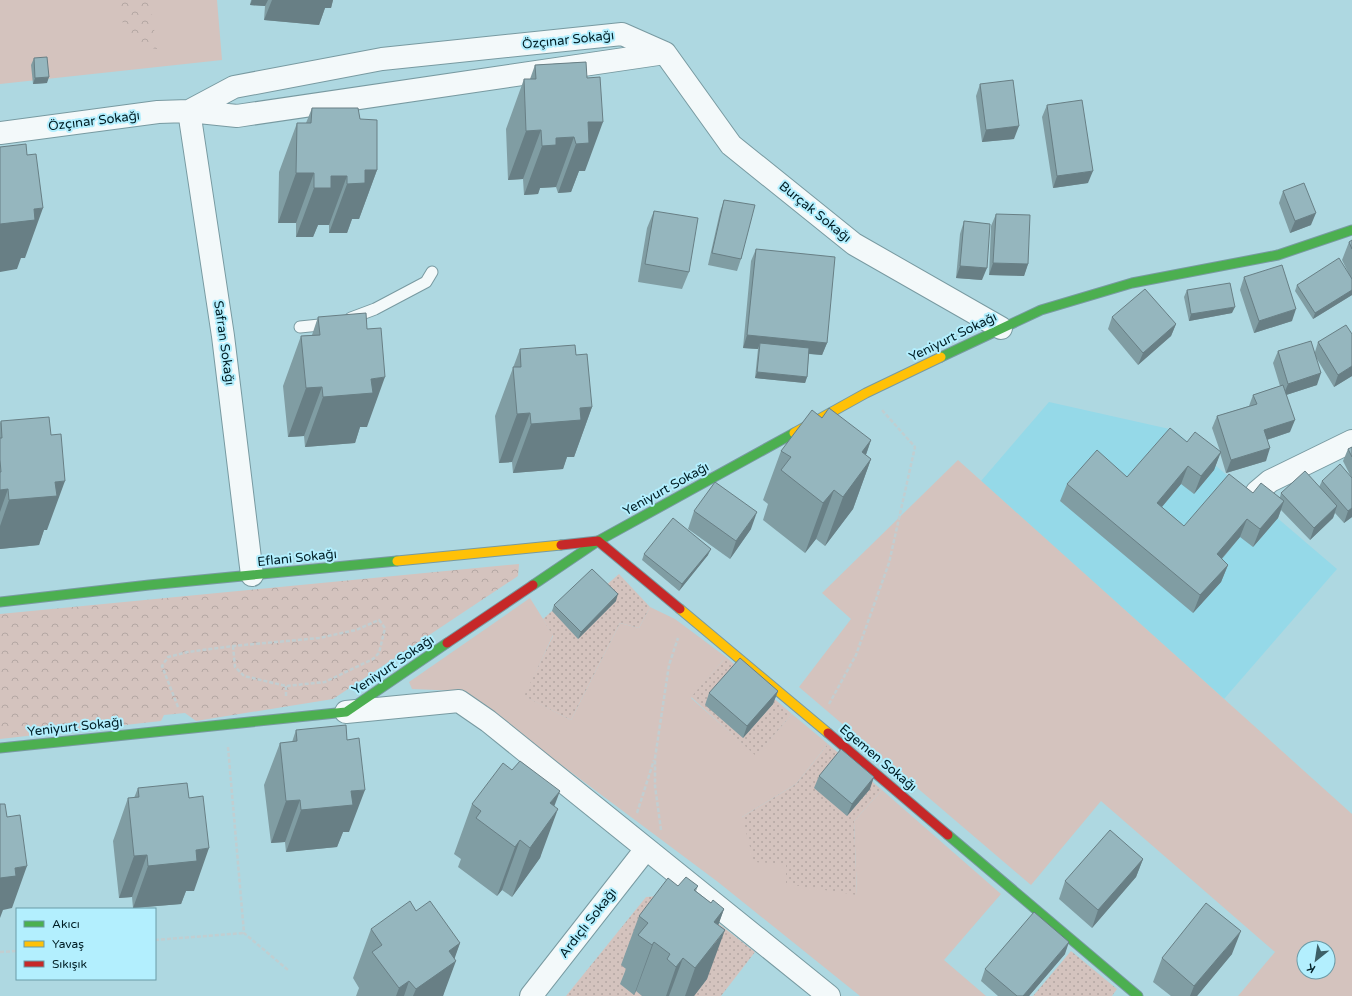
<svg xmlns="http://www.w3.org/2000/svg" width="1352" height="996" font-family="'Varela Round',sans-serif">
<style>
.built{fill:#95d9e8}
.grass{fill:#d4c3be;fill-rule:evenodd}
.forest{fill:url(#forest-crowns)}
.garden{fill:url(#garden-dots)}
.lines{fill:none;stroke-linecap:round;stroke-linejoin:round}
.lane-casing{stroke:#789aa1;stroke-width:13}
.street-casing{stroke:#789aa1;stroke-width:24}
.fast-casing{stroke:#789aa1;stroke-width:11}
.slow-casing{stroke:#789aa1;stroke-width:11}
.jam-casing{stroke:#789aa1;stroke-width:11}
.path{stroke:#c1ced1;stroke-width:2.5;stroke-dasharray:4 2;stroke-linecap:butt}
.lane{stroke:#f3f9fa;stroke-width:11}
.street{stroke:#f3f9fa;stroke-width:22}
.fast{stroke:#4caf50;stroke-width:9}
.slow{stroke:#ffc107;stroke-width:9}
.jam{stroke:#c62828;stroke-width:9}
.wall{fill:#809da3}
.shaded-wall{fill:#687f85}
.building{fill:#95b6be;stroke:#687f85}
.labels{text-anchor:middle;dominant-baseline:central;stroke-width:4;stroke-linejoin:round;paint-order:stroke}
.street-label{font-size:13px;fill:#001e25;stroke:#b3effe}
</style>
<defs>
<pattern id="forest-crowns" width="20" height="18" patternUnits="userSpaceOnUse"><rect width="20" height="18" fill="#d4c3be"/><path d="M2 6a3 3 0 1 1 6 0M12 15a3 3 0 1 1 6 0" fill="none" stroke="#b4a7a3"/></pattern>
<pattern id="garden-dots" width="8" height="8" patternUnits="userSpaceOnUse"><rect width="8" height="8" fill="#d4c3be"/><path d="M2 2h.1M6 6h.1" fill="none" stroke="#b4a7a3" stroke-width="1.8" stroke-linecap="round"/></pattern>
</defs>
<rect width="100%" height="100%" fill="#aed8e1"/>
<path class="built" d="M1049,402L1174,430L1337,569L1224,699L981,481Z"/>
<path class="grass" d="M0,0H217L222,60L0,84Z
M958,460L1352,814V996H1238L1275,952L1101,801L1031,885L799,687L851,619L822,593ZM1304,948H1328V972H1304Z
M530,598L553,635L525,696L571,720L620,623L639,628L650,607L675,619L726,657L691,698L756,755L792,714L828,744L796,784L742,817L786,864L857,895L854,821L882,790L1001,894L944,960L986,996H860L718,882L485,708L460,691L412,689L409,682Z"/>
<path class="forest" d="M113,0H150L157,50L129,37Z
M519,564L518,576L333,699L196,721L185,713L164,715L161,721L0,739V614Z"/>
<path class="garden" d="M619,574L650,607L639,628L620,623L571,720L524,696L553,636L543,619L552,611L604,587Z
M726,657L792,714L756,756L691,697Z
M828,744L882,790L854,821L857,895L786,884V864L754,862L742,817L796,784Z
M681,894L755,952L721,996H566L646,897Z
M1071,951L1117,989L1112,996H1033Z"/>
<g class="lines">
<defs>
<path id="lane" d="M351,318L375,309L426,282L432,272
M300,327L329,324"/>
<path id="street" d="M665,53L731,145L854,244L1001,328
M189,111L234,87L382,59L622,34L665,53
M189,111L223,336L252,575
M0,133L158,112L189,111L237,116L665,53
M1257,492L1270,481L1352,441
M346,712L459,701L488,721L829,996
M531,996L646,849"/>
<path id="fast" d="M941,357L1041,310L1132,283L1278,255L1352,230
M533,585L598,541L794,433
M0,602L149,585L397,561
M0,748L346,712L447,643
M948,835L1138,996"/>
<path id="slow" d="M794,433L866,393L941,357
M397,561L561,545
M680,609L828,733"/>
<path id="jam" d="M561,545L598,541L680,609
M447,643L533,585
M828,733L948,835"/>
</defs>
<use href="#lane" class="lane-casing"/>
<use href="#street" class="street-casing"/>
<use href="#fast" class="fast-casing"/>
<use href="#slow" class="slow-casing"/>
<use href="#jam" class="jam-casing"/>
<path class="path" d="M286,686V696
M829,704L856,655L889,563L915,447L882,410
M178,707L162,666L168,657L188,652L233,646L319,638L356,630L379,620L385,628L379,653L373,659L325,682L286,686L244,676L235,667L233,646
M228,747L244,933L288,970
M637,813L654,760
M661,830L655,786V758L669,665L678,638
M155,940L244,933
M0,952L17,951"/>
<use href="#lane" class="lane"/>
<use href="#street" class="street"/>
<use href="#fast" class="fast"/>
<use href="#slow" class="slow"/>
<use href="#jam" class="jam"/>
</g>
<path class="wall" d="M251,0H333L331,8H325L319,25L264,20L265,6L250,5Z
M34,58L47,83L33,84L31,65Z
M586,62L585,171H579L571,192L558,193L556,187L540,188L538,194L524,195L523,179L508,180L506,129L524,79H530L535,65Z
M980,84L1014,139L982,142L976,96Z
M1047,105L1088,183L1053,188L1042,117Z
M312,108L360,119L377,170L359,219H352L347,233H329V225H318L313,237H296V223H278L279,172L297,123H306Z
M1283,191L1311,225L1290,233L1279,203Z
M724,200L741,259L737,271L708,265L720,212Z
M654,211L689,272L682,289L638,282L647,228Z
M996,214L1028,264L1024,276L989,275L991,226Z
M964,221L982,280L956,278L960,234Z
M1352,240V295L1313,319L1295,291L1297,285L1349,274L1342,260L1349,242Z
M756,249L827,343L822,355L809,354L807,377L805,383L755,378L758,349L743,348L751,261Z
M1244,277L1292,321L1254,333L1240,290Z
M1187,290L1232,313L1189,321L1184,297Z
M318,317L367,329V427H360L355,443L305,447L304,436L288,437L283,386L301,336L312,335Z
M1112,317L1176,324L1171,336L1138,365L1108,329Z
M1318,342L1352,376L1334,387L1317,359V385L1286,395L1290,432L1267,440L1266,461L1226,473L1220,453L1214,470L1194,494L1181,484L1162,507L1184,526L1253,493L1280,497L1281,493L1319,487L1322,481L1351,477L1343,461L1348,449L1352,447V517L1344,523L1335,513L1333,518L1310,540L1281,510L1278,518L1253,547L1240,537L1222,559L1228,565L1221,582L1193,613L1060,501L1067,484L1127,477L1187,442L1220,451L1212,428L1217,416L1249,406L1253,395L1280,386L1273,363L1278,351L1315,352Z
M520,349L576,355L592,407L574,457H567L563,469L513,473L512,462L499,463L495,416Z
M822,418L871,440L866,455L871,459L853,509L825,546L816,539L805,553L763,520L768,504L763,500L781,451Z
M1,421L47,530H44L39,545L0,549V423Z
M694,511L751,529L730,559L688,529Z
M644,554L708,555L679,591L642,560Z
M616,601L578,639L552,611L554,605Z
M778,691L773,704L743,738L705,705L709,693Z
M296,730L349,832H343L337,847L286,852L285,842L271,843L264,785L280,743L292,742Z
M819,776L870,789L847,816L814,788Z
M138,788L194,891H186L181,904L133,908L132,897L119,898L113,841L128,798H134Z
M472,804L554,806L540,858L512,897L502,890L497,896L458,867L461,859L454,854Z
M1143,859L1136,877L1092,928L1059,899L1065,881Z
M678,886H698L696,891L711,903L724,909L718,925L707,979L694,996H642L636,991L634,995L620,984L626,969L621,965L639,916Z
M416,911L460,943L454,958L443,996H356L359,988L353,978L371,929Z
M1065,954L1029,996H998L981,981L985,969Z
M1232,954L1197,996H1171L1153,982L1162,958Z"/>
<path class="shaded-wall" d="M252,0H268L265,6L250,5Z
M272,0H333L331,8H325L319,25L264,20Z
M49,77L47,83L33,84L35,78Z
M588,122H603L585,171H579L571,192L558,193L576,144Z
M1019,126L1014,139L982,142L986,130Z
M541,130L523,179L508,180L526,131Z
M574,137L556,187L540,188L538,194L524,195L542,146L556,138Z
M365,170H377L359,219H352L347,233H329L347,184Z
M1093,171L1088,183L1053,188L1057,176Z
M296,173H314L296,223H278Z
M331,176H347L329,225H318L313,237H296L314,188Z
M43,208L25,258H21L17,269L0,272V224L34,209Z
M1316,213L1311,225L1290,233L1295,221Z
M993,263L1028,264L1024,276L989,275Z
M960,266L987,268L982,280L956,278Z
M1352,290V295L1313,319L1315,313Z
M1235,307L1232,313L1189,321L1191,314Z
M1296,309L1292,321L1254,333L1259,321Z
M1176,324L1171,336L1138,365L1143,353Z
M747,335L827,343L822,355L760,349V343L758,349L743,348Z
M1352,366V376L1334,387L1338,375Z
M757,372L807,377L805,383L755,378Z
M1321,373L1317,385L1283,396L1288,384Z
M385,377L367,427H360L355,443L305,447L323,397L371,379Z
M322,387L304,436L288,437L306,388Z
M592,407L574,457H567L563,469L513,473L531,424L580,408Z
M530,413L512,462L499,463L517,414Z
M1295,420L1290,432L1260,442L1264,430Z
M871,440L858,477L871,459L853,509L825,546L843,497L862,452Z
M1270,448L1266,461L1226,473L1231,460Z
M1221,452L1214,470L1194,494L1201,476Z
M1188,466L1181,484L1150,521L1157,503Z
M65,481L47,530H44L39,545L0,549V526L9,500L55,482Z
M8,489L0,512V490Z
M834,490L816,539L805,553L823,503Z
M1284,501L1278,518L1253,547L1260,529Z
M1337,506L1333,518L1310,540L1314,528Z
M1352,508V517L1344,523L1348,511Z
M757,512L751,529L730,559L736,541Z
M1247,519L1240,537L1210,572L1217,554Z
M711,549L708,555L679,591L682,584Z
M1228,565L1221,582L1193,613L1200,595Z
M618,594L616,601L578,639L581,632Z
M778,691L773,704L743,738L747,726Z
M874,777L870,789L847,816L852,804Z
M365,790L349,832H343L337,847L286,852L301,810L351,791Z
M560,791L548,823L558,809L540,858L512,897L530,848L550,803Z
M300,800L285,842L271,843L286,801Z
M520,840L502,890L497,896L515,847Z
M209,848L194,891H186L181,904L133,908L148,866L196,850Z
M147,855L132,897L119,898L134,856Z
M1143,859L1136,877L1092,928L1098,910Z
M27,866L12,908L3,910L0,918V878L15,868Z
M724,909L709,951L725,930L707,979L694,996H685L695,968L714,922Z
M1241,931L1232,954L1197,996H1190L1194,986Z
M654,942L636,991L634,995L652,945Z
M1069,942L1065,954L1029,996H1023Z
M460,943L453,963L456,961L443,996H413L416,989L449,951Z
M683,958L669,996H666L676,967Z
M409,981L404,996H396L399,988Z"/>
<path class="building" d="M47,57L49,77L35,78L34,58Z
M586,62L587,78L600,77L603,122H588L589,143L576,144L574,137L556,138V145L542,146L541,130L526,131L524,79H536L535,65Z
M1013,80L1019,126L986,130L980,84Z
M1082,100L1093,171L1057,176L1047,105Z
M312,108H358L360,119L377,120V170H365V183L347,184V176H331V188H314V173H296L297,123H311Z
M26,144L27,155L36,154L43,208L34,209L35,220L0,224V147Z
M1304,183L1316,213L1295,221L1283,191Z
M724,200L755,205L741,259L712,253Z
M654,211L698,218L689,272L645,264Z
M996,214L1030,215L1028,264L993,263Z
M964,221L990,224L987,268L960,266Z
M1352,240V249L1349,242Z
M756,249L835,257L827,343L747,335Z
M1339,258L1352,279V290L1315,313L1297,285Z
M1282,265L1296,309L1259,321L1244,277Z
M1230,283L1235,307L1191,314L1187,290Z
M1145,289L1176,324L1143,353L1112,317Z
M366,313L367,329L381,328L385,377L371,379L373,393L323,397L322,387L306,388L301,336L320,335L318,317Z
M1346,325L1352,334V366L1338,375L1318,342Z
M1311,341L1321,373L1288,384L1278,351Z
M760,343L809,348L807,377L757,372Z
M575,345L576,355L587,354L592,407L580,408L581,420L531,424L530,413L517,414L513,367H521L520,349Z
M1283,385L1295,420L1264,430L1270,448L1231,460L1217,416L1257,404L1253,395Z
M829,408L871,440L862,452L871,459L843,497L834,490L823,503L781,470L791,457L781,451L812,410L822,418Z
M49,417L51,435L61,434L65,481L55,482L57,496L9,500L8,489L0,490V472H1L0,460V438H2L1,421Z
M1170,428L1187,442L1195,432L1221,452L1201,476L1188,466L1157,503L1184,526L1229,474L1253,493L1261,483L1284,501L1260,529L1247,519L1217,554L1228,565L1200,595L1067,484L1097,450L1127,477Z
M1352,447V457L1348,449Z
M1340,464L1352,478V508L1348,511L1322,481Z
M1305,471L1337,506L1314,528L1281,493Z
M715,482L757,512L736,541L694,511Z
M673,518L711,549L682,584L644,554Z
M592,569L618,594L581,632L554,605Z
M740,658L778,691L747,726L709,693Z
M346,725L347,740L359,738L365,790L351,791L353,805L301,810L300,800L286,801L280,743L297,741L296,730Z
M841,749L874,777L852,804L819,776Z
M520,761L560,791L550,803L558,809L530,848L520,840L515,847L476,818L481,811L472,804L503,763L512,770Z
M187,783L189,798L203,796L209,848L196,850L197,861L148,866L147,855L134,856L128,798L139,797L138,788Z
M0,804H5L7,817L20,815L27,866L15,868L16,876L0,878Z
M1110,830L1143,859L1098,910L1065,881Z
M686,877L698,886L694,890L711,903L713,900L724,909L714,922L725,930L695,968L683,958L676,967L667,959L670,954L654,942L652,945L638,935L648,923L639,916L668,878L678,886Z
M410,901L416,911L430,901L460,943L449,951L456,961L416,989L409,981L399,988L372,952L382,945L371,929Z
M1206,903L1241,931L1194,986L1162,958Z
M1034,912L1069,942L1023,996H1017L985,969Z"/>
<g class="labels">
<g class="street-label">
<text transform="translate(568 40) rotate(-6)">Özçınar Sokağı</text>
<text transform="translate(94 121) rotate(-7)">Özçınar Sokağı</text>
<text transform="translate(815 212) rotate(39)">Burçak Sokağı</text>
<text transform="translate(953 337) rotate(-26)">Yeniyurt Sokağı</text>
<text transform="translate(224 343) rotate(82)">Safran Sokağı</text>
<text transform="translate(666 489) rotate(-29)">Yeniyurt Sokağı</text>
<text transform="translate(297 558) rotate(-6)">Eflani Sokağı</text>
<text transform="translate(393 665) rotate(-34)">Yeniyurt Sokağı</text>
<text transform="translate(75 727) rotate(-6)">Yeniyurt Sokağı</text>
<text transform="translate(878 758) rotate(40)">Egemen Sokağı</text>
<text transform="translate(588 923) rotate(-52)">Ardıçlı Sokağı</text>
</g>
</g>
<rect x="16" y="908" width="140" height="72" fill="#b3effe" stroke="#6b9ba7"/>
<rect x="24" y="921" width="20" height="6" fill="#4caf50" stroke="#6b9ba7"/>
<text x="52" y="928" font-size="12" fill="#001e25">Akıcı</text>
<rect x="24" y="941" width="20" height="6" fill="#ffc107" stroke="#6b9ba7"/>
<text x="52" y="948" font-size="12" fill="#001e25">Yavaş</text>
<rect x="24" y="961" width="20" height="6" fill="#c62828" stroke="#6b9ba7"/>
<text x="52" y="968" font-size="12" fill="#001e25">Sıkışık</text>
<g transform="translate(1316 960) rotate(210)"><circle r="19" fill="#b3effe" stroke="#6b9ba7"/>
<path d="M0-3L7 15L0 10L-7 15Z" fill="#3d5f67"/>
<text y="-6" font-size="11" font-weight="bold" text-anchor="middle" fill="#001e25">K</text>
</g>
</svg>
